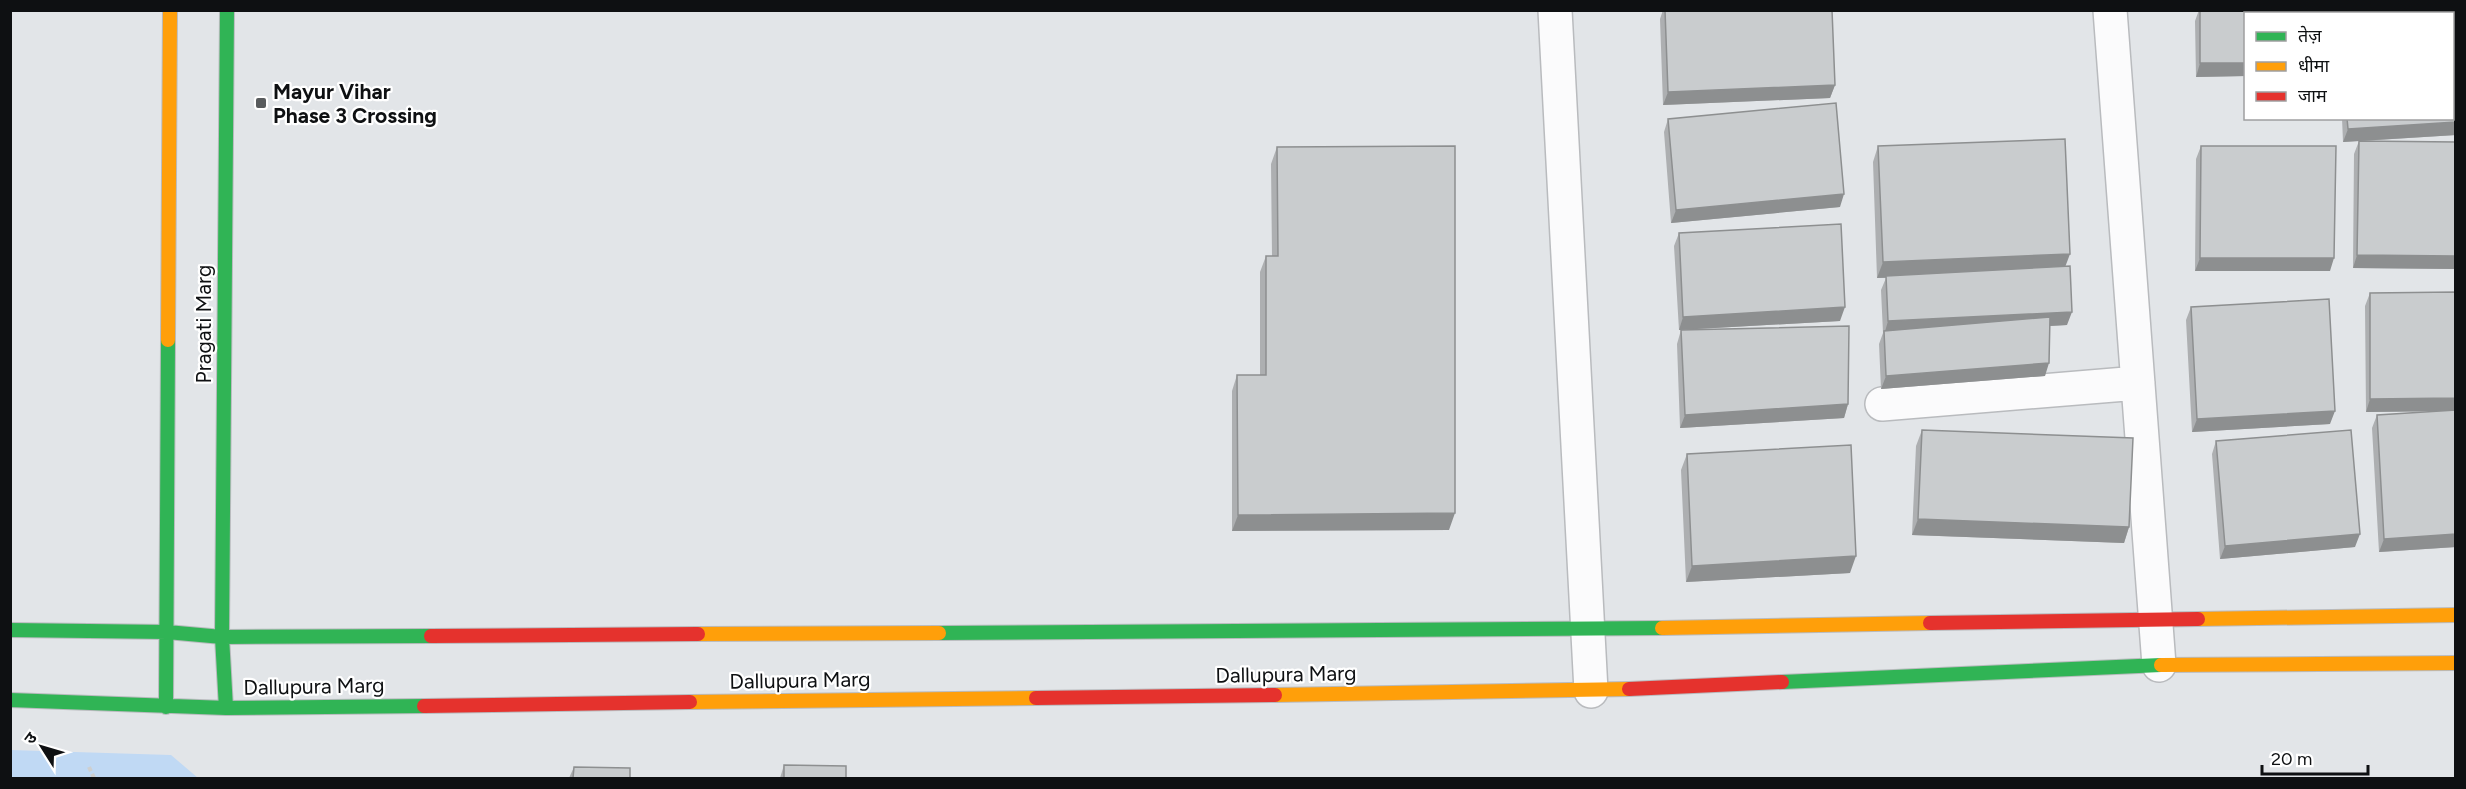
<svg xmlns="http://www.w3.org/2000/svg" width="2466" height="789" font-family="Figtree,'Noto Sans Devanagari',sans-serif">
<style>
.green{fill:#c0d9f4}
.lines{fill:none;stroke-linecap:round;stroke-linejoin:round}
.street-casing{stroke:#b9bbbe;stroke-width:36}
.fast-casing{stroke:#b9bbbe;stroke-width:16}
.slow-casing{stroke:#b9bbbe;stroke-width:16}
.jam-casing{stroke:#b9bbbe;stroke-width:16}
.path{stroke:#cecfcf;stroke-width:4;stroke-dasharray:4.5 3;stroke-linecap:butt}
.street{stroke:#fbfbfc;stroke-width:33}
.fast{stroke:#30b455;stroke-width:14}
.slow{stroke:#ff9f0a;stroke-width:14}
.jam{stroke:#e5322d;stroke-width:14}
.wall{fill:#adafb1}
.shaded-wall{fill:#8d8f90}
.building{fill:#c9ccce;stroke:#8d8f90;stroke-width:1.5}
.poi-dot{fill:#585b5d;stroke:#fff;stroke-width:2}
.labels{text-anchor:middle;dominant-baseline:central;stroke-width:4.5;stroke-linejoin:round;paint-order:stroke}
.poi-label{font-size:21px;font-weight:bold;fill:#0e1012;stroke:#fff;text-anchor:start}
.street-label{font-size:21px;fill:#0e1012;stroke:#fff}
</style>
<rect width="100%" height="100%" fill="#e2e5e8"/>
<path class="green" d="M11,750L171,755L198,778H11Z"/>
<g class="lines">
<defs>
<path id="street" d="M1555,10L1591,691
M2110,10L2159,665
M1882,404L2138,383"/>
<path id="fast" d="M10,630L167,632L222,637L431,636
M939,633L1662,628
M1782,682L2161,665
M10,700L226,708L424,706
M166,707L168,340
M226,708L222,637L227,10"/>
<path id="slow" d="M168,340L170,10
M2198,619L2456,615
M1662,628L1930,623
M698,634L939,633
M2161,665L2456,663
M1275,695L1629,689
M690,702L1036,698"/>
<path id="jam" d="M1930,623L2198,619
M431,636L698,634
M1629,689L1782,682
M1036,698L1275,695
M424,706L690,702"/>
</defs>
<use href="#street" class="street-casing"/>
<use href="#fast" class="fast-casing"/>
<use href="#slow" class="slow-casing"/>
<use href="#jam" class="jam-casing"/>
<path class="path" d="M89,767L94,778"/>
<use href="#street" class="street"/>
<use href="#fast" class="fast"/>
<use href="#slow" class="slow"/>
<use href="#jam" class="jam"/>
</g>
<path class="wall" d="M1663,10H1665L1835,85L1830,98L1663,105L1660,19Z
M2199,10H2319L2246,14V76L2196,77L2195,21Z
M2365,10H2456V135L2361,141L2456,142V269L2353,268L2354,154L2359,141L2343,142L2342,118H2452V14H2340L2341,12Z
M1668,119L1840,207L1671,223L1664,132Z
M1878,146L2065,267L2067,325L2049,326L2045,376L1881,389L1879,344L1883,333L1881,290L1886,278H1877L1873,162Z
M2201,146L2330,271H2195L2196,159Z
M1277,147L1449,530L1232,531V391L1237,375H1260V272L1266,256H1272L1271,164Z
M1679,233L1840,321L1679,330L1674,246Z
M2456,292V547L2379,552L2372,428L2377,415L2446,411L2366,412L2365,306L2370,293Z
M2191,307L2330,424L2192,432L2186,320Z
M1681,330L1848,404L1844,418L1680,428L1677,344Z
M1922,430L2129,527L2124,543L1912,535L1916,446Z
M2216,441L2355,547L2220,559L2212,454Z
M1687,454L1850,573L1686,582L1681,470Z
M784,765L846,778H780Z
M574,767L630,778H569Z"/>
<path class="shaded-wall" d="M2200,63H2246V76L2196,77Z
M1835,85L1830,98L1663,105L1668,92Z
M2456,122V135L2343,142L2348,129Z
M1844,194L1840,207L1671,223L1676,210Z
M2070,254L2064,270L1877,278L1883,262Z
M2357,255L2456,256V269L2353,268Z
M2200,258H2334L2330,271H2195Z
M1845,307L1840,321L1679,330L1683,317Z
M2072,312L2067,325L1884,335L1888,321Z
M2049,363L2045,376L1881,389L1886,376Z
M2456,398V411L2366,412L2370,399Z
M1848,404L1844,418L1680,428L1685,415Z
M2335,411L2330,424L2192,432L2197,419Z
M1455,513L1449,530L1232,531L1238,515Z
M1918,519L2129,527L2124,543L1912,535Z
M2360,534L2355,547L2220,559L2225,546Z
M2456,534V547L2379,552L2384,539Z
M1856,556L1850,573L1686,582L1692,566Z"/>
<path class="building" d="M1665,10H1832L1835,85L1668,92Z
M2200,10H2319V14H2246V63H2200Z
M2365,10H2456V122L2348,129L2347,118H2452V14H2341V12Z
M1836,103L1844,194L1676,210L1668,119Z
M2065,139L2070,254L1883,262L1878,146Z
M2359,141L2456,142V256L2357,255Z
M1455,146V513L1238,515L1237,375H1266V256H1278L1277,147Z
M2201,146H2336L2334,258H2200Z
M1841,224L1845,307L1683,317L1679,233Z
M2070,266L2072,312L1888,321L1886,276Z
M2456,292V398L2370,399V293Z
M2329,299L2335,411L2197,419L2191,307Z
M2050,317L2049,363L1886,376L1884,331Z
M1849,326L1848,404L1685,415L1681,330Z
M2456,410V534L2384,539L2377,415Z
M1922,430L2133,438L2129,527L1918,519Z
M2351,430L2360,534L2225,546L2216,441Z
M1851,445L1856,556L1692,566L1687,454Z
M784,765L846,766V778H784Z
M574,767L630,768V778H573Z"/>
<rect class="poi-dot" x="255" y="97" width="12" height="12" rx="3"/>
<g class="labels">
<g class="poi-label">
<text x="273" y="91">Mayur Vihar<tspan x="273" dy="24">Phase 3 Crossing</tspan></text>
</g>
<g class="street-label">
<text transform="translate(203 324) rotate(-90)">Pragati Marg</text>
<text transform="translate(1286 674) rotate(-1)">Dallupura Marg</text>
<text transform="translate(800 680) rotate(-1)">Dallupura Marg</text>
<text transform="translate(314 686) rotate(-1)">Dallupura Marg</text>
</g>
</g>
<rect width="2466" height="789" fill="none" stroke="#0e1012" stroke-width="24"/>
<rect x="2244" y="12" width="210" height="108" fill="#ffffff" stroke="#9f9fa0" stroke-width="1.5"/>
<rect x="2256" y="32" width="30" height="9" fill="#30b455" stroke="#9f9fa0" stroke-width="1.5"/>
<text x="2298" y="42" font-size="18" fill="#0e1012">तेज़</text>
<rect x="2256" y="62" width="30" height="9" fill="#ff9f0a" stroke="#9f9fa0" stroke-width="1.5"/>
<text x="2298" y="72" font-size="18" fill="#0e1012">धीमा</text>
<rect x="2256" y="92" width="30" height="9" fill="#e5322d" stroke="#9f9fa0" stroke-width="1.5"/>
<text x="2298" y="102" font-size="18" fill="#0e1012">जाम</text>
<g transform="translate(42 747) rotate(307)" stroke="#ffffff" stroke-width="4.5" paint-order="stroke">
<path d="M0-4.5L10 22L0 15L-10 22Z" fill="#0e1012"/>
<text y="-9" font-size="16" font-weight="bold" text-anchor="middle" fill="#0e1012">उ</text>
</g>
<path d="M2262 765v9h106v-9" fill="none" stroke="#0e1012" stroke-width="3"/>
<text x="2271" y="765" font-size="18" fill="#0e1012" stroke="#ffffff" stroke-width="4.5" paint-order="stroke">20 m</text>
</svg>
